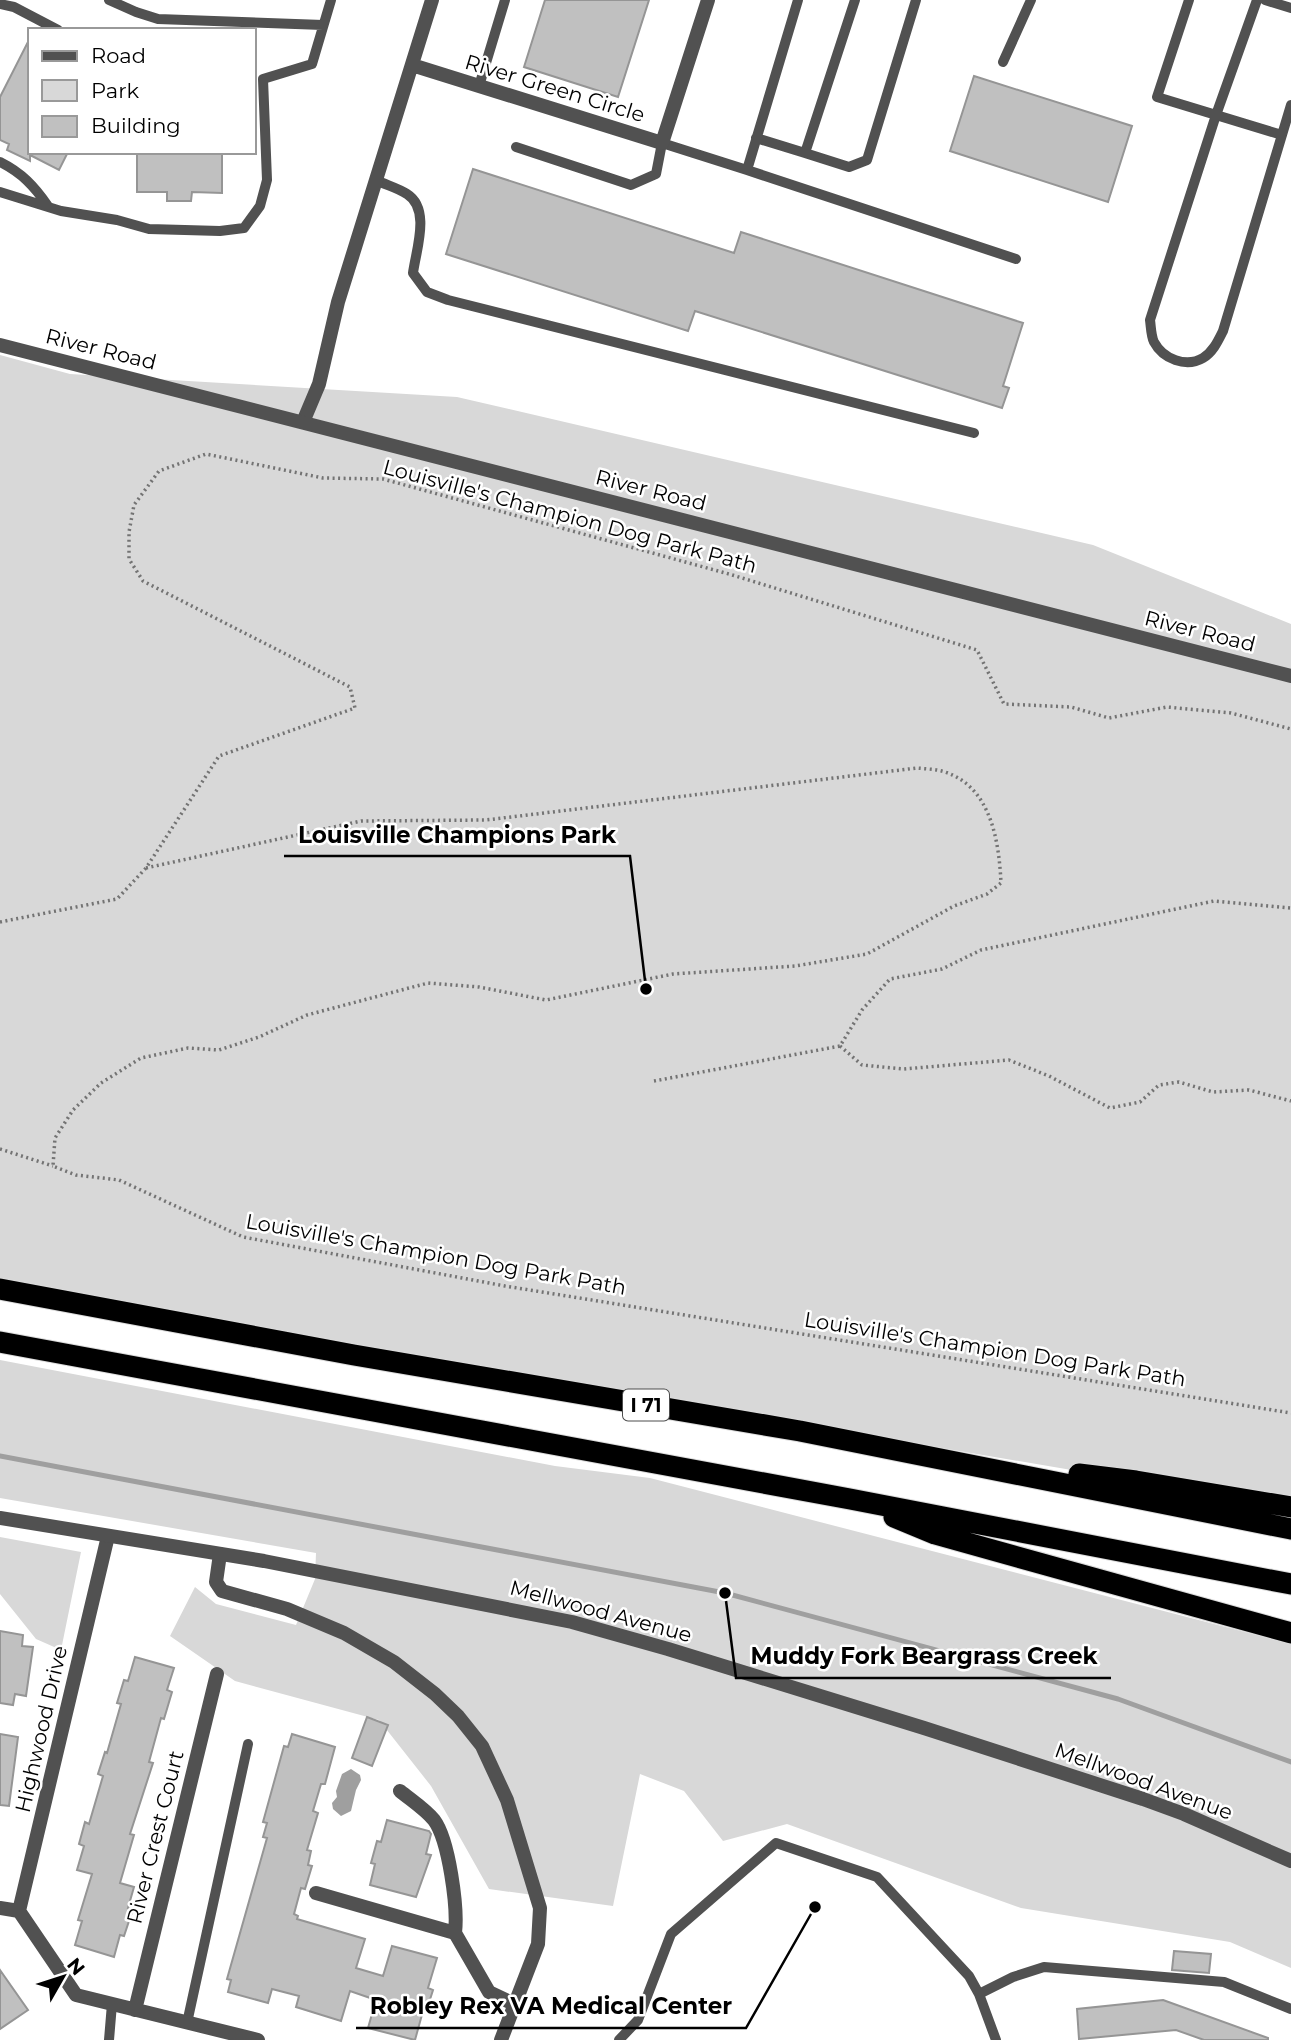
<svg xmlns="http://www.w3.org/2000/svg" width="1291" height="2040" font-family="Montserrat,sans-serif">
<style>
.green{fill:#d8d8d8}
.water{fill:#9f9f9f}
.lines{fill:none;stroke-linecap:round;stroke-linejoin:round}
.stream{stroke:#9f9f9f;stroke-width:5}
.building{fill:#c0c0c0;stroke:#959595;stroke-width:2}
.motorway-casing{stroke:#dbdbdb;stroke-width:23}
.path{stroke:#737373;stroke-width:3.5;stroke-dasharray:2 3.5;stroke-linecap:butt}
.service{stroke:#515151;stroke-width:10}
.minor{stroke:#515151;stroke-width:14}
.tertiary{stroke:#515151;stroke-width:14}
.motorway{stroke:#000;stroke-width:21}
.labels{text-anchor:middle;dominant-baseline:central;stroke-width:5;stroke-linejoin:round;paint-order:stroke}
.shield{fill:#fff;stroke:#4c4c4c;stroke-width:2}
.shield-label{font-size:19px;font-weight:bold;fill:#000}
.street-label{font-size:21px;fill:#000;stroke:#fff}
.leader{fill:none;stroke:#000;stroke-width:2.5}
.callout-dot{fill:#000;stroke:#fff;stroke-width:2.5}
.callout-label{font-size:23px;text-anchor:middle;font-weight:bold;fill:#000;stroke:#fff;stroke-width:5;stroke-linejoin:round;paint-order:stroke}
</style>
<rect width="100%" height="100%" fill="#fff"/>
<path class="green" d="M0,355L70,374L457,397L1093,545L1291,624V1496L1136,1481L0,1288Z
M0,1360L555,1466L650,1478L1291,1644V1968L1230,1942L1021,1908L787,1824L723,1841L684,1791L640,1774L613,1906L489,1889L431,1786L379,1720L235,1681L170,1636L195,1587L216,1604L296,1625L315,1579L316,1553L0,1498Z
M0,1537L81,1552L61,1650L36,1639L0,1594Z"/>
<path class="water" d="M351,1769L360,1775L361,1780L356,1790L351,1811L341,1816L333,1809L332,1803L337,1797L336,1791L342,1774Z"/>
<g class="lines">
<path class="stream" d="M0,1456L725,1593L1118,1699L1291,1762"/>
</g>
<path class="building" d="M545,0H649L618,97L524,67Z
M30,38V152H68L59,170L30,155V161L7,150L9,144L0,140V97Z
M974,76L1132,126L1108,202L950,151Z
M137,152H222V193L192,192L191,201H167V192H137Z
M473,169L734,253L741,232L1023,323L1003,386L1009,388L1002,408L695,311L688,331L446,254Z
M0,1631L23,1635L22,1646L33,1647L26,1696L15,1694L13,1705L0,1703Z
M135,1657L174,1668L167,1690L172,1692L164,1719L161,1718L149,1762L153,1763L130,1834L134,1835L120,1883L134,1887L128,1908L133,1909L124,1936L120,1935L114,1957L75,1945L82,1921L78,1920L92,1874L77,1870L84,1846L79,1844L85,1822L89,1824L103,1776L98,1774L105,1752L107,1753L121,1704L117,1703L124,1680L128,1681Z
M367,1717L388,1725L372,1766L352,1758Z
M0,1734L18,1737L9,1806L0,1805Z
M292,1734L335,1747L325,1784H321L313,1811L318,1813L307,1850L311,1851L308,1865L312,1866L305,1889L301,1888L294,1914L298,1916L297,1919L365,1939L356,1968L383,1976L392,1946L437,1958L428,1988L433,1990L426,2012L423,2011L415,2040L368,2028L376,2000L350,1991L341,2021L296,2007L299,1996L272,1989L268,2003L228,1992L231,1980L227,1979L267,1838L263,1837L267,1823L263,1822L284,1746L288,1747Z
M387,1820L429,1831L431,1834L426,1854L431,1855L416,1897L370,1885L375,1864L371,1863L377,1841L381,1842Z
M1174,1951L1211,1954L1209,1973L1172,1970Z
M0,1970L28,2010L0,2029Z
M1163,2000L1268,2038V2040H1204L1176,2030L1079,2039L1077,2009Z"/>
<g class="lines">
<defs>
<path id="motorway" d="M0,1289L354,1355L800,1431L1291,1529
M0,1342L850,1499L1291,1584
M1079,1474L1136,1481L1291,1507
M894,1517L935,1534L1291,1633"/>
</defs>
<use href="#motorway" class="motorway-casing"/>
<path class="path" d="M146,868L361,821L486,820L917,768C926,769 936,769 945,772C991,787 999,841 1001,883L987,894L954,906L867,954L795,966L673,974L546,1000L479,987L428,983L307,1015L259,1037L219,1050L188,1048L141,1058L101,1083L73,1110L55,1138L53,1166L76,1175L119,1180L243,1237L505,1286L1291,1413
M0,922L117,899L146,868L219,756L355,708L350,687L143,581L129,559V532L134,505L159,471L206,454L323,478L383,479L729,574L977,650L1004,704L1071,707L1109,718L1167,707L1231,713L1291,729
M840,1046L862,1065L904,1069L1009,1060L1049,1076L1110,1108L1140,1102L1159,1085L1179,1082L1213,1092L1249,1090L1291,1101
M654,1081L840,1046L862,1010L890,979L942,969L981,950L1214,901L1291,908
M0,1149L53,1166"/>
<path class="service" d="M109,0L136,12L158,19L323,25
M1189,0L1157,97L1282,135
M1257,0L1216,115L1150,320C1151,327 1151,336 1154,342C1163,359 1186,368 1203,358C1213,352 1218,341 1223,331L1291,105
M1265,0L1291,8
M0,4L14,7L58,30
M1003,62L1031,0
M479,86L505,0
M756,138L805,153L855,0
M516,147L631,185L656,174L662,143L747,170L798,0
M805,153L849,167L867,160L916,0
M0,162C22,173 34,186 48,206
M747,170L1016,259
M376,180C386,185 398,188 407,194C431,209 416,250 413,273L427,292L448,300L974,433
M0,192L61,211L117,220L149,229L220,231L244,228L260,206L267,180L263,79L312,64L331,0
M187,2023L248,1744
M109,2040L112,2004
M619,2040L638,2020L671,1934L776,1843L877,1877L969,1976L979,1994
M996,2040L979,1994L1013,1977L1044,1967L1224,1982L1291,2009"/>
<path class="minor" d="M412,65L662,143L708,0
M303,422L319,384L338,302L432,0
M220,1554L216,1582L222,1591L287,1609L344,1633L394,1662L435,1694L458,1716L482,1746L507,1800L540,1908L538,1944L501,2040
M400,1791C411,1800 425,1809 434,1820C449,1840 458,1908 455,1933
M316,1893L455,1933L489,1992L516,2005
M0,1908L19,1911
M19,1911L108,1536
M19,1911L76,1995L258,2040
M135,2010L217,1674"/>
<path class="tertiary" d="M0,345L1291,676
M0,1518L264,1561L572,1622L668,1649L924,1728L1143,1799L1184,1814L1291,1861"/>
<use href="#motorway" class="motorway"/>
</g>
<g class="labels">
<rect class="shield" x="623" y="1389.5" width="46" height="31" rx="5"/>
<g class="shield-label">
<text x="646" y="1405">I 71</text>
</g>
<g class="street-label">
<text transform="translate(555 88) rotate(17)">River Green Circle</text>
<text transform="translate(101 349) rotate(14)">River Road</text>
<text transform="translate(651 490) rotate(14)">River Road</text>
<text transform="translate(570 516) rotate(15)">Louisville's Champion Dog Park Path</text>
<text transform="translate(1200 631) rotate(14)">River Road</text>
<text transform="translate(436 1254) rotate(10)">Louisville's Champion Dog Park Path</text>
<text transform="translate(995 1349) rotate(9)">Louisville's Champion Dog Park Path</text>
<text transform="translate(601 1611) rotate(15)">Mellwood Avenue</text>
<text transform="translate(41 1729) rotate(-77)">Highwood Drive</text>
<text transform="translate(1144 1781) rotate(20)">Mellwood Avenue</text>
<text transform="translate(155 1837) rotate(-76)">River Crest Court</text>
</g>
</g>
<path class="leader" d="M646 989L630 856H284M725 1593L736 1678H1111M815 1907L746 2028H356"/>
<g class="callout-dot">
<circle cx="646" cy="989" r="7"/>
<circle cx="725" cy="1593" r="7"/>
<circle cx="815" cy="1907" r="7"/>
</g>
<g class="callout-label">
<text x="457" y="843">Louisville Champions Park</text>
<text x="924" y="1664">Muddy Fork Beargrass Creek</text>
<text x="551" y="2014">Robley Rex VA Medical Center</text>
</g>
<rect x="28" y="28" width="228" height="126" fill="#ffffff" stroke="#999999" stroke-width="2"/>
<rect x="42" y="51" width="35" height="10" fill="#515151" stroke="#999999" stroke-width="2"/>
<text x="91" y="63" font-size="21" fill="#000000">Road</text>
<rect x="42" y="80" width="35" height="21" fill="#d8d8d8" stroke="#999999" stroke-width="2"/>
<text x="91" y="98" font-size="21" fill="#000000">Park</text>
<rect x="42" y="116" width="35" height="21" fill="#c0c0c0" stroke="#999999" stroke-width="2"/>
<text x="91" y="133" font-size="21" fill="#000000">Building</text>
<g transform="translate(63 1977) rotate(51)" stroke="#ffffff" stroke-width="5" paint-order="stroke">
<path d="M0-5L12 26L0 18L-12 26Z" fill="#000000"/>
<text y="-10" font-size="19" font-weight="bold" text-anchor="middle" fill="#000000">N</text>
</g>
</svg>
